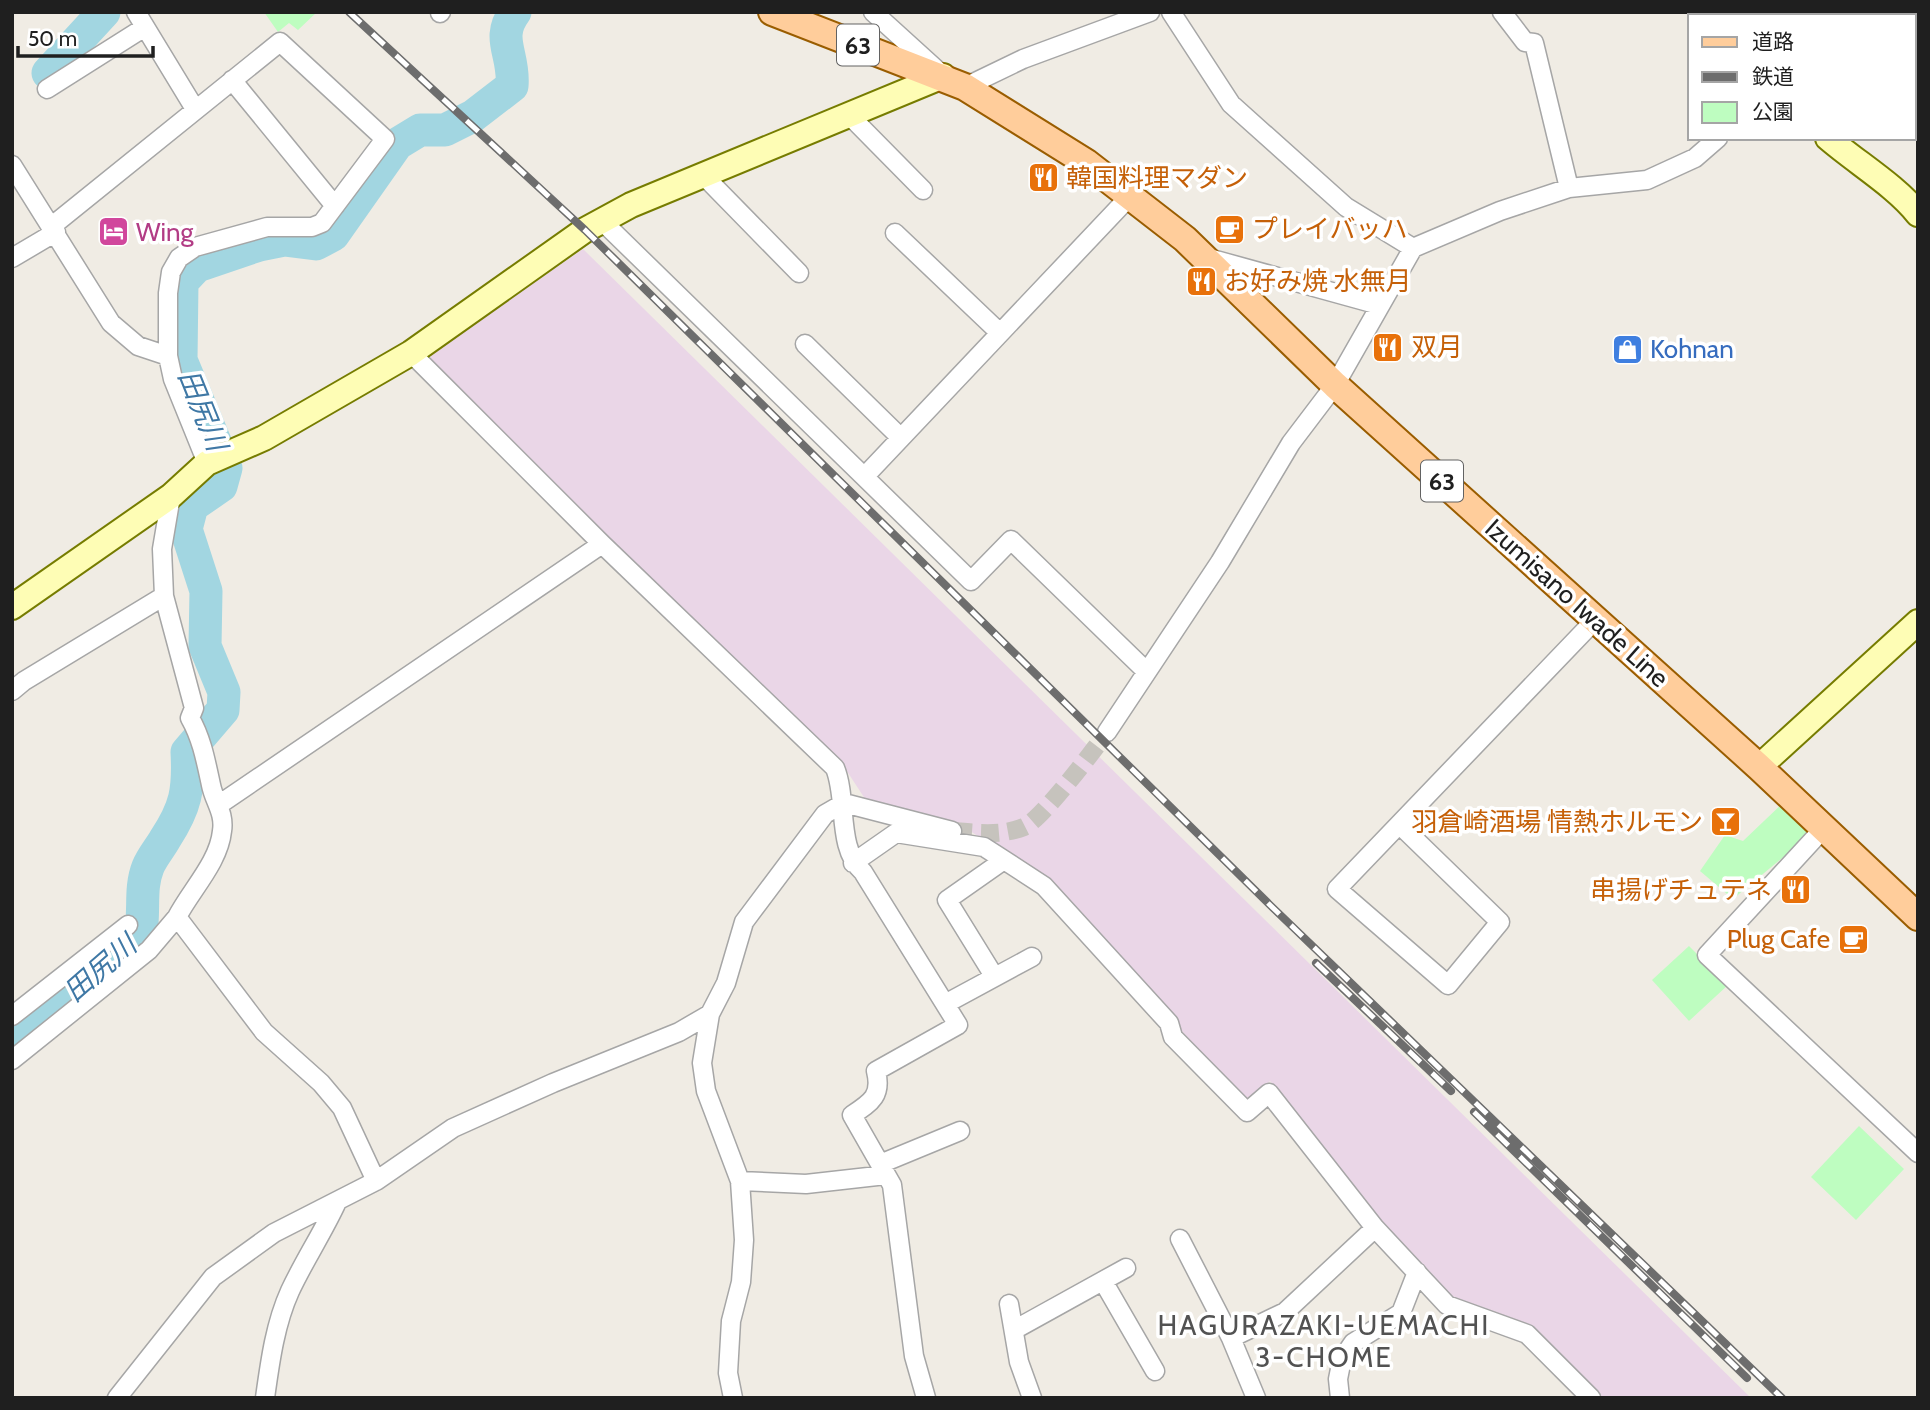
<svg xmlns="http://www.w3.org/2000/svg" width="1930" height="1410" font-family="Cabin,'Noto Sans JP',sans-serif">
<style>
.industrial{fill:#ead6e7}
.park{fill:#befdc0}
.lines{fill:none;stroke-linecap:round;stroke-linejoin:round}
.river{stroke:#a2d6e1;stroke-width:33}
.street-tunnel{stroke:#c6c3bd;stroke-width:18;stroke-dasharray:18 9;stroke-linecap:butt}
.street-casing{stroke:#a6a6a6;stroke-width:21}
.secondary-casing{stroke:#767c00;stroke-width:28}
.primary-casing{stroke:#9a5d00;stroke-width:30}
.street{stroke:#fff;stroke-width:18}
.secondary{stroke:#fefdb5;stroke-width:24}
.primary{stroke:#ffcd9b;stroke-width:26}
.rail-casing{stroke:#6d6d6d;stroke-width:8}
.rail{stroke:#fff;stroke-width:5;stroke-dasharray:16;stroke-linecap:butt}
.labels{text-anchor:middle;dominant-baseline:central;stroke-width:7;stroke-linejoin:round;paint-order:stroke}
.shield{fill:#fff;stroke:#626262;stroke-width:2}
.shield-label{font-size:24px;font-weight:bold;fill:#1f1f1f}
.food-label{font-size:26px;fill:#c56008;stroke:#fff;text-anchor:start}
.hotel-label{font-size:26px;fill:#b23c85;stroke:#fff;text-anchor:start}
.shop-label{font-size:26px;fill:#366cbe;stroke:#fff;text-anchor:start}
.street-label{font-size:26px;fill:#1f1f1f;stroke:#fff}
.water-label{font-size:28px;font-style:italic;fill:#3f78a5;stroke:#fff}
.neighbourhood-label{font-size:28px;letter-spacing:2px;fill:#525252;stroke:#fff}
</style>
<rect width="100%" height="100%" fill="#f0ece4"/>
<path class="industrial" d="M583,249L1751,1398H1599L1531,1331L1453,1302L1350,1189L1270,1081L1246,1102L1047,882L961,825L869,805L841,762L431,365V354Z"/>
<path class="park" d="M264,12H317L298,30L289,23L278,32Z
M1787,799L1818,828L1733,899L1700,871L1725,835L1743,841Z
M1689,946L1728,985L1689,1021L1652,980Z
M1859,1126L1904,1169L1856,1220L1811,1177Z"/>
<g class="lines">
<path class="river" d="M48,73L104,12
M12,1040L138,942C147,917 138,892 148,867C152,857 160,848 165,839C186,807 189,790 187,752L223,710L224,692L205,646L206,591L186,529L192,506L221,486L226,468L181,360L182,282L197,266L259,245L284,240L316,244L333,235L397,144L420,130H445L473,116L512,86C515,54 495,39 515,12"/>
<path class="street-tunnel" d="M954,831C978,833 1001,836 1024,827C1041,820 1094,750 1107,732"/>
<defs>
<path id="street" d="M136,12L195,109
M873,12L938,71
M1171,12L1231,104L1346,207L1413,248
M1502,12L1525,42L1534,43L1569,188
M440,13L441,12
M1842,16L1846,12
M232,80L335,206
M965,87L1023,59L1150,12
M47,89L145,27
M850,116L923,190
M12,165L111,323L138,346L168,356L173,379L207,463
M704,176L799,273
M602,221L971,581L1011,540L1147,672
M52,226L280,42L385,139L322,223L312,227H267L195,247L179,258L171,272L168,293V356
M895,233L1000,333
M1205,257L1379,305
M12,258L56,232
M805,344L901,438
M411,353L602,544L835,768C848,800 836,848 863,872L958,1025L876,1071C882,1095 872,1102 852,1115L892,1185L914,1356L926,1398
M865,476L1130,196
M171,496L162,549L164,596L194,708L190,718C202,739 206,762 211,785C214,801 225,813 222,831C219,862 191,890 177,917L264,1032L321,1083L342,1108L376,1181
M12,691L24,681L164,596
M1107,732L1220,562L1291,443L1335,385L1413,248L1500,211L1569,188L1647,180L1695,158L1718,138
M844,803L952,831
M220,804L602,544
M1400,825L1500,922L1448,985L1337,889L1596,619
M1824,828L1707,955L1918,1153
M853,863L896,833L984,847L1044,886L1169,1023L1173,1037L1247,1112L1269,1093L1375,1228L1447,1305L1527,1334L1591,1398
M994,976L947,900L1004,860
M945,1004L1032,957
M12,1016L128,925
M12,1060L149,950L177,917
M880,1164L960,1131
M740,1181L806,1184L886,1175
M1180,1239L1231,1338L1256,1398
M1103,1281L1155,1371
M1009,1304L1019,1362L1032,1398
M1014,1330L1126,1268
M1231,1338L1285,1312L1375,1228
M117,1398L213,1277L274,1233L376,1181L453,1128L553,1083L679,1032L710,1014
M265,1398C270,1362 275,1324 290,1291C304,1261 322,1234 336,1204
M733,1398L728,1373L731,1321L741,1282L744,1240L740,1181L706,1091L702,1063L710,1014L726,983L744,922L825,814L844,803
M1340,1398L1338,1379L1342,1359L1353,1343L1401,1313L1417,1272"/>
<path id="secondary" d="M1739,12L1743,16
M1828,138C1857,163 1896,186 1918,214
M12,607L171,496L207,463L264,438L411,353L585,230L631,205L943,76
M1759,767L1918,622"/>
<path id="primary" d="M772,12L965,87L1087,163L1185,239L1335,385L1759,767L1918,917"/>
</defs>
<use href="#street" class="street-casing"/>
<use href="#secondary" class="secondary-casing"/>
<use href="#primary" class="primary-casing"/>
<use href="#street" class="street"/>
<use href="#secondary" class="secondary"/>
<use href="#primary" class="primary"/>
<defs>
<path id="rail" d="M349,12L585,230L1271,906L1782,1398
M1316,963L1451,1091
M1474,1112L1747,1378"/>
</defs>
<use href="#rail" class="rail-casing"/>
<use href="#rail" class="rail"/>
</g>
<defs>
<symbol id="restaurant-square" viewBox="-11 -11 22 22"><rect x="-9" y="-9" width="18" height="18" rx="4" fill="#e8710a" stroke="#fff"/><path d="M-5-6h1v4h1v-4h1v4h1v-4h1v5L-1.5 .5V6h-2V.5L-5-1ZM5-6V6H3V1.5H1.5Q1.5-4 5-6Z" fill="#fff"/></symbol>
<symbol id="cafe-square" viewBox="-11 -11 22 22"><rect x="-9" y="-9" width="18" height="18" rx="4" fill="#e8710a" stroke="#fff"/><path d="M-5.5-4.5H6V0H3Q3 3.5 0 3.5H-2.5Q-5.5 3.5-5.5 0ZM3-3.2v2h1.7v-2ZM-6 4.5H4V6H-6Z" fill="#fff"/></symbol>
<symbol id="hotel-square" viewBox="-11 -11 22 22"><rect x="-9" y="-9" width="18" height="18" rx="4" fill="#d1479c" stroke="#fff"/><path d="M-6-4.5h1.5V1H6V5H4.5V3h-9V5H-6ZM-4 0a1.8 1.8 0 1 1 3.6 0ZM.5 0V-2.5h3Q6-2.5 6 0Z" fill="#fff"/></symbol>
<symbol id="shop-square" viewBox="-11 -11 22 22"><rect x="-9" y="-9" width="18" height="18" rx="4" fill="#3f7fe0" stroke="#fff"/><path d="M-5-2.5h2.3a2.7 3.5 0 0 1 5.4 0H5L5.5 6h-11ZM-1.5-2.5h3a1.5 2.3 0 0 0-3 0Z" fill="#fff"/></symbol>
<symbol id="bar-square" viewBox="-11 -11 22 22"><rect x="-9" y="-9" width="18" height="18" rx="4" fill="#e8710a" stroke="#fff"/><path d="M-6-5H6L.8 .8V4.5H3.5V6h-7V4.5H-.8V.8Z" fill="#fff"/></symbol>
</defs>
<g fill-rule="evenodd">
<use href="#restaurant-square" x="1026" y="160" width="35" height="35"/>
<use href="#cafe-square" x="1212" y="212" width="35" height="35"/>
<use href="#hotel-square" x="96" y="214" width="35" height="35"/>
<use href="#restaurant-square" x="1184" y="264" width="35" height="35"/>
<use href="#restaurant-square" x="1370" y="330" width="35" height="35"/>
<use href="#shop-square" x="1610" y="332" width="35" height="35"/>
<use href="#bar-square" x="1708" y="804" width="35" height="35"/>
<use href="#restaurant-square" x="1778" y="872" width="35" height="35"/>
<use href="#cafe-square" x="1836" y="922" width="35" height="35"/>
</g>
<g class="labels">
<g class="shield">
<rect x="837" y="24.5" width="42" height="41" rx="5"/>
<rect x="1421" y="460.5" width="42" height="41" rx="5"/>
</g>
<g class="shield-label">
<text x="858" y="45">63</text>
<text x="1442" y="481">63</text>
</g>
<g class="food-label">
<text x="1066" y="178">韓国料理マダン</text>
<text x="1252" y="229">プレイバッハ</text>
<text x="1224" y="281">お好み焼 水無月</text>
<text x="1411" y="347">双月</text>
<text x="1703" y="822" text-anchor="end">羽倉崎酒場 情熱ホルモン</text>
<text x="1772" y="890" text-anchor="end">串揚げチュテネ</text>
<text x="1830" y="939" text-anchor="end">Plug Cafe</text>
</g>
<g class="hotel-label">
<text x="136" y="232">Wing</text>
</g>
<g class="shop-label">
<text x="1650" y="349">Kohnan</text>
</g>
<g class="street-label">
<text transform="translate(1577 603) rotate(42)">Izumisano Iwade Line</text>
</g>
<g class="water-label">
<text transform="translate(203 410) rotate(68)">田尻川</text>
<text transform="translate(100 968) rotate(-41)">田尻川</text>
</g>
<g class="neighbourhood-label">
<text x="1324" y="1325">HAGURAZAKI-UEMACHI<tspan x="1324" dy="32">3-CHOME</tspan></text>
</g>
</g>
<rect width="1930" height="1410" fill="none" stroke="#1f1f1f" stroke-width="28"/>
<rect x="1688" y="14" width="228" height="126" fill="#ffffff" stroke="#a5a5a5" stroke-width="2"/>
<rect x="1702" y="37" width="35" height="10" fill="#ffcd9b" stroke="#a5a5a5" stroke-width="2"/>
<text x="1752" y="49" font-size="21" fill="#1f1f1f">道路</text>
<rect x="1702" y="72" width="35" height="10" fill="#6d6d6d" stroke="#a5a5a5" stroke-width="2"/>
<text x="1752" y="84" font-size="21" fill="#1f1f1f">鉄道</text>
<rect x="1702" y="102" width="35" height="21" fill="#befdc0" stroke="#a5a5a5" stroke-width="2"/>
<text x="1752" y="119" font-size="21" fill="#1f1f1f">公園</text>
<path d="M18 46v10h135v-10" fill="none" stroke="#1f1f1f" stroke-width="3.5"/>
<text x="28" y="46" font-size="21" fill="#1f1f1f" stroke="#ffffff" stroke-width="5" paint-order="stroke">50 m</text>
</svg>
